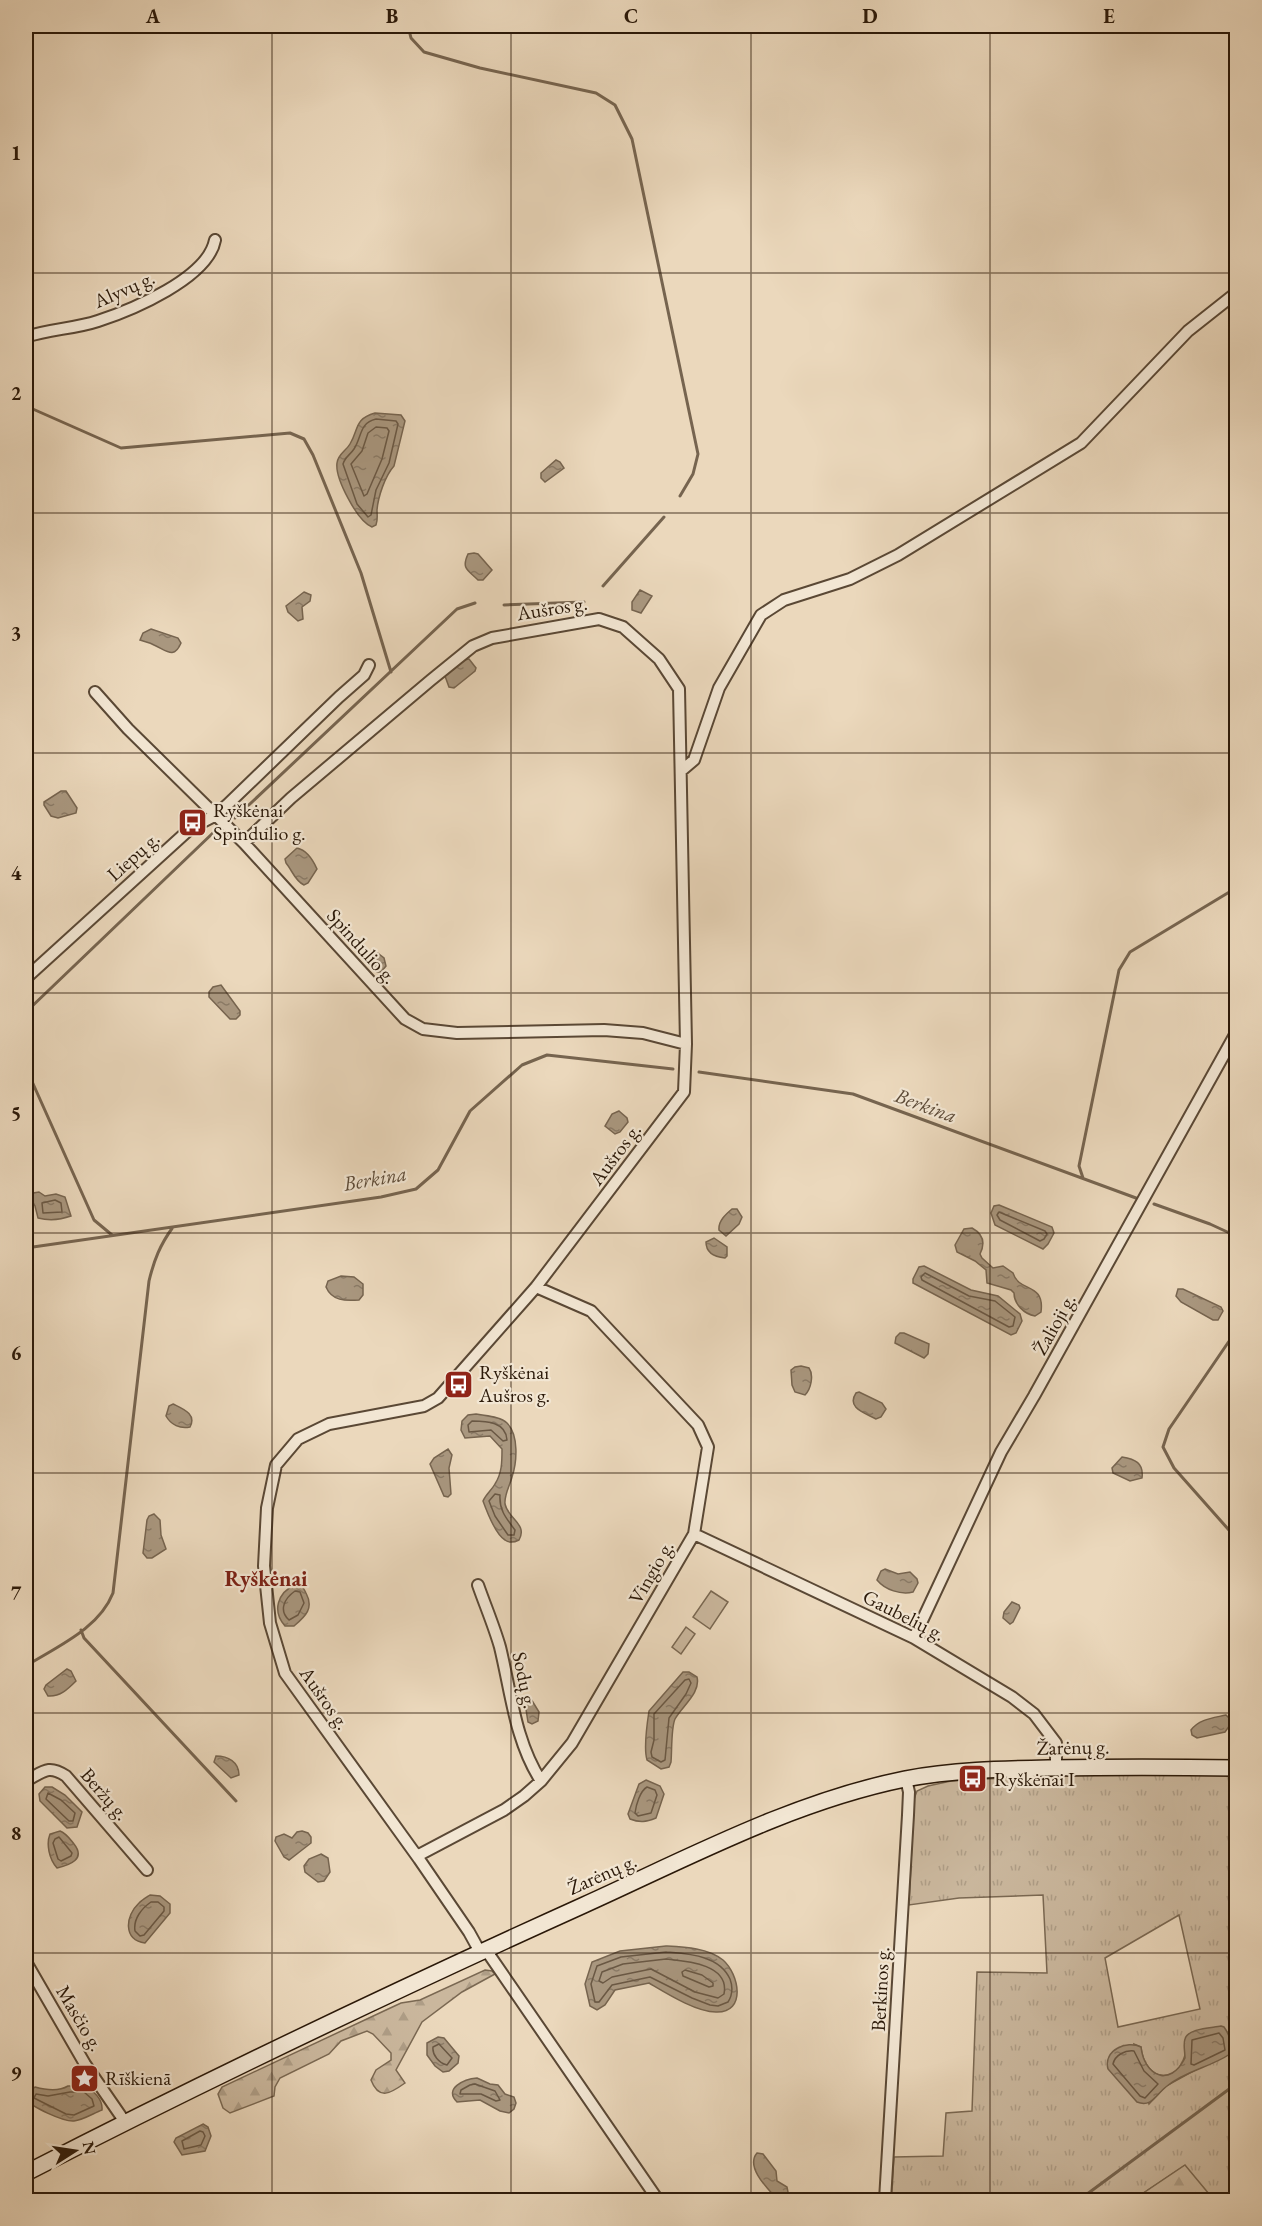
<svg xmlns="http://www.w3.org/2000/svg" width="1262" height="2226" font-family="'EB Garamond',serif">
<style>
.grass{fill:url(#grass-tufts);stroke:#7a6852;stroke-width:1.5;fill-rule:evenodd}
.forest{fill:url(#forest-firs);stroke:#7a6852;stroke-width:1.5}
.pitch{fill:#cab79d;stroke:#7a6852;stroke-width:1.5}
.water{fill:url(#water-ripples);stroke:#76644f;stroke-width:1.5}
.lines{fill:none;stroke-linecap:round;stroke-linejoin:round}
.shore{stroke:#6a5844;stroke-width:1.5}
.stream{stroke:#76644f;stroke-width:3}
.minor-casing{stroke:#5a4835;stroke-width:14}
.secondary-casing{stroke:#2a1808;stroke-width:18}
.minor{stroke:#f2e6d3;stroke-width:10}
.secondary{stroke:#f2e6d3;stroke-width:15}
.grid{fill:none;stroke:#2a1808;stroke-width:1.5;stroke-opacity:0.55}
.labels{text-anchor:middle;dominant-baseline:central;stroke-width:4.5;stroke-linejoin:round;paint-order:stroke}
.street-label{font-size:20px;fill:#2a1808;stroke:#f2e6d3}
.poi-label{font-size:20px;fill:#2a1808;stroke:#f2e6d3;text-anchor:start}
.water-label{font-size:21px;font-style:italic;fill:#5d4b38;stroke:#f2e6d3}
.quarter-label{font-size:22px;font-weight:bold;fill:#7a1f14;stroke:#f2e6d3}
.neatline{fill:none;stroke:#2a1808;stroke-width:2}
.grid-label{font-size:20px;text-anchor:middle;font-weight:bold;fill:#2a1808}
</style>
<defs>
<pattern id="grass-tufts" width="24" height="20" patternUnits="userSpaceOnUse" patternTransform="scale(1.5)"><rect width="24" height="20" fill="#cab79d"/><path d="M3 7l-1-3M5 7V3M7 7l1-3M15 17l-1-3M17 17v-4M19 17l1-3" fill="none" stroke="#ae9d86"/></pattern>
<pattern id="forest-firs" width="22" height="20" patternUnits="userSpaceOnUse" patternTransform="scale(1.5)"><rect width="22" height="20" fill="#cab79d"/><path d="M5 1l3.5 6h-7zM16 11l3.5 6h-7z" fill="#ae9d86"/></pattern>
<pattern id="water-ripples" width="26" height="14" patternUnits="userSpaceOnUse" patternTransform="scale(1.5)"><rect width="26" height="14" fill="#a9977f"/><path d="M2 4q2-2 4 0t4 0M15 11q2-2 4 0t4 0" fill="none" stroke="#8a7a66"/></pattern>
</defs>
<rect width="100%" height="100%" fill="#ebd8bc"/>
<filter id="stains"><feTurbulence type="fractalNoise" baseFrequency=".00333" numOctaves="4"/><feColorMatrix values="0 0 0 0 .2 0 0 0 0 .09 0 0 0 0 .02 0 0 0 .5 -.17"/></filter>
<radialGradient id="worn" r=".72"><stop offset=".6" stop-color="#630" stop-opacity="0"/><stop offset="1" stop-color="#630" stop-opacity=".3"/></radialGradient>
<path class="grass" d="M1076,1774H1236V2200H1214L1184,2166L1133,2200H891L894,2157L943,2156L946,2113L972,2111L977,1972L1047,1973L1043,1895L959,1898L909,1905L914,1799L917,1791L928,1786L951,1781ZM1179,1915L1200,2009L1118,2027L1105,1958ZM1227,2032L1232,2050L1166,2086L1149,2104L1134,2044L1141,2047C1145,2083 1180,2086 1186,2050Z"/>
<path class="forest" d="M485,1970L492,1971L495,1974L462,1992L422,2022L396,2070L405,2083C391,2093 379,2101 371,2080L376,2070L391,2060V2053L373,2034L367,2031L341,2041L329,2054L280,2078L275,2087L274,2096L230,2113L223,2108L218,2094L222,2087L386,2010L401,2003L420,2000Z
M1185,2165L1214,2200H1133Z"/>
<path class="pitch" d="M711,1591L728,1602L710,1629L693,1617Z
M686,1627L695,1634L681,1654L672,1647Z"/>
<path class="water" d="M375,413L401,415L405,421L394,466C385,476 378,497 377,510C377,515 378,520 376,525L372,527C357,521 335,478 337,463C338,454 346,451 350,444C359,429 354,419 375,413Z
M556,460L560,462L564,468L545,482L541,478V473Z
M474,553L478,554L492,570L483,580H478C468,570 461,569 468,554Z
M640,590L652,596L641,613L632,610V602Z
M304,592L311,595L310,601L302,607L303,619L298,621L288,612L286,606Z
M151,629L178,638L181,643C174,660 166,650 154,645C149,642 145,642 140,640L143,633Z
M469,659L476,668L475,671L454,688L449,687L445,676L464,660Z
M61,791H66L77,808L76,813L58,818L51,816L44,805V802Z
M297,848C306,850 313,860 317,869L308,883L304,885C295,881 292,870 286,863L285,859Z
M375,951L384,958L386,966L381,972H377L365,960L369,953Z
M221,985L240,1011V1015L236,1019H230L209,997V992L213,987Z
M619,1111L627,1118L628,1122L620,1132L615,1134L605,1126L612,1114Z
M39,1192L45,1196L56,1194L65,1197L71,1216C60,1220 50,1221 38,1218L35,1206L30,1197L33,1193Z
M999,1205L1052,1227L1054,1233L1048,1244L1043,1249L995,1225L991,1213L994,1206Z
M732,1209H737L742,1217L739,1224L726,1236L719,1230C718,1221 726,1214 732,1209Z
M972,1228C983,1234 986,1242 980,1254L982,1258L993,1268L1003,1266L1013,1273C1019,1293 1045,1282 1041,1312L1035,1316C1024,1314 1014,1304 1014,1293L1011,1290L987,1283L986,1270L975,1261L957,1252L955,1245L964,1229Z
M714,1238L727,1247V1256L725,1258C715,1257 706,1253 706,1242Z
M924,1266L971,1290L998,1296L1020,1314L1022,1321L1016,1333L1011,1335L913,1283V1279L919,1267Z
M341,1276L354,1277L363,1284V1295L359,1300C345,1301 332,1301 326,1287L328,1281Z
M1178,1289H1183L1221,1307L1223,1311L1218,1320H1213L1181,1302L1176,1296Z
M900,1333H904L929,1344L928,1354L924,1358L895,1343L896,1337Z
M801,1366L809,1368C814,1375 811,1389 805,1395L795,1392L792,1385L791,1370L795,1367Z
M859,1392L882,1403L886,1409L881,1417L876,1419C865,1413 846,1408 856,1393Z
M173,1404C183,1409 197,1414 190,1427C180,1429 171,1425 166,1416L169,1406Z
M476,1414C485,1416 500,1416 507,1423C519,1435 517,1462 512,1477C510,1485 504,1495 505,1504C508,1519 528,1524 519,1540C515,1542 509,1543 505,1540C495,1534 487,1512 483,1501C486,1494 491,1491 495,1484C502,1473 502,1462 502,1449L490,1436L465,1438L461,1430L462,1421L468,1415Z
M448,1449L452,1455L449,1468L451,1494L448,1497L444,1496L430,1464L434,1458Z
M1122,1457C1135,1459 1144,1463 1142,1478L1130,1481L1113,1473L1112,1468Z
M154,1514L160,1520L161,1535L166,1549L152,1558H147L143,1553L147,1520L149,1516Z
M885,1569L898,1574L910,1572L917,1579L918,1583L913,1592C901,1595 885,1590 877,1580L881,1571Z
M296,1584C303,1586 303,1587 306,1593C314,1608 306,1616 294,1626H285C272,1611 277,1593 296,1584Z
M1012,1602L1019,1605L1020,1608L1013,1622L1010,1624L1003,1618L1004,1612Z
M67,1669L71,1671L76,1681C68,1689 60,1697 48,1696L44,1689L46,1685Z
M683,1672H689L697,1677C701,1693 682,1706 675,1719C671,1728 672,1751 671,1762L669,1767L661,1769L647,1760C644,1750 647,1724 649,1711Z
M531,1699L539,1712L538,1721L532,1724L528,1722L525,1703Z
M1226,1715L1230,1719V1725L1225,1732L1197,1738L1192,1735L1191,1730C1199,1719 1213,1718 1226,1715Z
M216,1756C228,1756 239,1762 239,1775L231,1778L214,1762Z
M646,1780L660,1786L664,1794L656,1818C646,1822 640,1823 630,1819L628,1814L639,1784Z
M52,1787L65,1795L82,1812L77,1827L67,1828L40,1801L39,1794L45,1787Z
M60,1831C66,1833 69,1838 74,1844C86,1859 70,1865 57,1868C49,1859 46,1844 50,1834Z
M302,1831L308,1833L311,1837V1843L289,1860L284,1857L275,1841L276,1837L284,1834L292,1838L297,1832Z
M321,1854L328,1858L330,1872L324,1881L318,1882L305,1872L304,1866L309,1859Z
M150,1895L160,1896L170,1904V1913L145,1943C123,1940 125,1916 139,1903C142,1900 147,1897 150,1895Z
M666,1946C685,1947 708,1948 723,1960C739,1974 747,2013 716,2012C696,2012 666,1993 649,1983L615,1990L605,2005L597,2010L590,2006L585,1984L592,1962L620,1951Z
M1221,2026L1224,2027C1229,2034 1234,2046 1230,2054C1211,2067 1185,2071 1167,2086C1156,2094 1152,2108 1137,2102L1108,2069C1103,2050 1127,2040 1141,2047C1144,2076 1170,2088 1185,2058C1185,2052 1183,2044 1185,2039C1188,2028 1212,2028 1221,2026Z
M438,2037L444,2038L459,2056L458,2063L449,2071L443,2072L435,2066L427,2055V2043Z
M477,2078L490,2084L498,2085L505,2094L514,2097L516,2103L514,2109L509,2113L500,2111L480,2100L457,2102C443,2088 465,2079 477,2078Z
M68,2086H86C94,2092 103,2099 102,2110C94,2113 83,2120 74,2121C64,2122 31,2107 26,2099L29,2092L35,2087C46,2090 58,2092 68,2086Z
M203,2124L208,2127L211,2136L205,2151L182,2155L174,2142L176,2138Z
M757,2153L763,2154L776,2171L777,2181L787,2187L788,2192L782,2199H777C768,2189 745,2167 757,2153Z"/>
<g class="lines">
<path class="shore" d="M376,419L396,421L398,424L389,463L376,490L371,515L368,517L357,504L343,464C345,457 350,455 354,449C362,437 359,423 376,419Z
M376,427L387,428L389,431L382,459L367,494L364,496L351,464L362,451L368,433Z
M55,1200L61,1203L62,1212L43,1213L42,1203Z
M999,1212L1045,1231L1047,1234L1044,1239L1040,1241L1000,1220L997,1215Z
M925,1273L969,1296L995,1301L1015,1317L1013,1326L1009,1327L922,1280L921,1277Z
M472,1421C487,1421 506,1422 507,1440L503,1441L491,1430L469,1432L468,1425Z
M495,1494L500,1495C499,1510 506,1518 515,1530L514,1535H508L495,1516L489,1501Z
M295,1591L300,1592L304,1603L298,1615L289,1620C278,1610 285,1598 295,1591Z
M689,1679L691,1683L686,1694L669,1718L665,1760L661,1762L652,1757L651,1752L654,1740V1714L685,1680Z
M647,1787L655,1790L657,1795L651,1813L638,1816L635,1813C636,1805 640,1791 647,1787Z
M48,1793L61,1800L75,1813L73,1821H69L46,1799Z
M59,1837L72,1853L71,1856L61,1861L58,1859L53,1843L55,1839Z
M151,1902H158L164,1907V1911L144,1935L140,1936L135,1931C133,1919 142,1908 151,1902Z
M666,1952C689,1954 719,1955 730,1979C733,1987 733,1994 728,2002L718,2006L710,2005L692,1998L650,1977L612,1985L599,2002H595L591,1984L597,1966L621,1957Z
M666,1959C686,1961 730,1964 724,1994L718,1998L695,1992L651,1969L612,1977L603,1983L599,1981L602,1972L623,1964Z
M685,1970L702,1975L713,1983V1986L709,1987L683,1976L682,1972Z
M1219,2033L1223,2038L1225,2050L1194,2065L1191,2064L1192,2040Z
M439,2044L452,2058L447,2065C439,2063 432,2055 433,2047Z
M1134,2051L1144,2071L1158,2084L1145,2098L1140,2096L1113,2064C1115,2055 1125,2050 1134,2051Z
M475,2084L495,2091L500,2100L496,2101L481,2094H460L461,2090L470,2085Z
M70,2092H84L92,2099L94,2106L74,2115L66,2114L34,2098L36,2094L48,2096Z
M200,2131L203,2132L205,2136L201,2145L184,2149L182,2141Z"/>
<path class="stream" d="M408,26L411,38L424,52L480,68L596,93L615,105L632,139L698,454L693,474L680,496
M26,406L121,448L290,433L304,439L313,455L361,573L391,672
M603,586L664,517
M504,605L584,602
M235,818L457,609L475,603
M26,1012L215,831
M26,1068L94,1220L112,1235
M699,1072L853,1094L1136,1198
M1083,1178L1079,1166L1119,970L1130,952L1236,888
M1154,1204L1210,1224L1236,1236
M26,1248L381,1197L416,1189L438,1170L470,1111L522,1065L547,1055L673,1069
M1236,1331L1169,1429L1163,1447L1174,1468L1236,1538
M81,1630L84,1638L236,1801
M26,1666C56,1647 99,1629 113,1593L149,1281C154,1260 160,1245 173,1227
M1236,1874L1233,1899L1236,1921
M1079,2200L1236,2084"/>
<defs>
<path id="minor" d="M26,337C49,329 74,329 98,321C132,310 208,278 215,240
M95,692L128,729L244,843L405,1019L423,1029L457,1033L604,1030L643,1033L686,1044
M681,771L694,760L719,688L761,615L784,600L850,579L898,555L1081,443L1188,331L1236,293
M244,843L291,798L431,680L473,646L492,638L599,619L623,627L659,659L679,689L686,1044L684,1092L536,1287L438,1398L424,1406L329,1424L298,1439L276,1465L267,1508L264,1566L270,1623L285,1673L419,1859L469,1932L480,1952
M26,978L191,828L216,815L227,805L339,697L364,675L369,665
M694,1534L914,1638L1012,1697L1034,1714L1056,1743V1768
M478,1585C485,1605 494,1626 500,1647C511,1692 515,1741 541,1781
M914,1638L1001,1452L1034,1396L1236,1033
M26,1781C43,1772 48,1764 66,1776L147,1870
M417,1856L504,1810L524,1796L541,1781L572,1743L694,1534L708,1447L698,1425L591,1311L536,1287
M486,1950L658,2200
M26,1962L85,2064L125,2122
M885,2200L908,1815L909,1792L906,1779"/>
<path id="secondary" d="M26,2173C209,2079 396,1990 584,1905C688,1858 792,1802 905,1779C952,1770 1000,1769 1048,1768C1111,1767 1173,1767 1236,1768"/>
</defs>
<use href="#minor" class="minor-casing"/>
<use href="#secondary" class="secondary-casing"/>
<use href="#minor" class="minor"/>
<use href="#secondary" class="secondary"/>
</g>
<path class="grid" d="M272,26V2200M511,26V2200M751,26V2200M990,26V2200M26,273H1236M26,513H1236M26,753H1236M26,993H1236M26,1233H1236M26,1473H1236M26,1713H1236M26,1953H1236"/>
<defs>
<symbol id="bus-square" viewBox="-11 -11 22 22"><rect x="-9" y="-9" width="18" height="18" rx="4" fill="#8f2418" stroke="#f2e6d3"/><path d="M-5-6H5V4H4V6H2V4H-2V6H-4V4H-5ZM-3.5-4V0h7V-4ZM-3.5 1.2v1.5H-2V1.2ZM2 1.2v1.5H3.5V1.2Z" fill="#fff"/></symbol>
<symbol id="sight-square" viewBox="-11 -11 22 22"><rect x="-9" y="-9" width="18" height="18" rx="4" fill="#8f2418" stroke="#f2e6d3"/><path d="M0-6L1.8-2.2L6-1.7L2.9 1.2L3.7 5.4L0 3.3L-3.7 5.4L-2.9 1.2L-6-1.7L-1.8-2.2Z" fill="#fff"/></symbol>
</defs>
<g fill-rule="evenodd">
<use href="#bus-square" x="176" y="806" width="33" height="33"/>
<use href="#bus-square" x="442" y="1368" width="33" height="33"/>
<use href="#bus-square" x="956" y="1762" width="33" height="33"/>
<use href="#sight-square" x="68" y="2062" width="33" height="33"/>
</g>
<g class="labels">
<g class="street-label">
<text transform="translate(124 289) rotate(-24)">Alyvų g.</text>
<text transform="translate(552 608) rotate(-9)">Aušros g.</text>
<text transform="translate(133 856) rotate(-42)">Liepų g.</text>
<text transform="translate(362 946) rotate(48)">Spindulio g.</text>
<text transform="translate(615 1154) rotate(-53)">Aušros g.</text>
<text transform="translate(1054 1324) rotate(-61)">Žalioji g.</text>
<text transform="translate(651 1572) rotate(-60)">Vingio g.</text>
<text transform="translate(904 1615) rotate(27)">Gaubelių g.</text>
<text transform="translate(525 1680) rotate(78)">Sodų g.</text>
<text transform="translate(325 1698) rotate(55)">Aušros g.</text>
<text transform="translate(1073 1747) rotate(-1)">Žarėnų g.</text>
<text transform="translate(105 1794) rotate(49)">Beržų g.</text>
<text transform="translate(602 1874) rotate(-24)">Žarėnų g.</text>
<text transform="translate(880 1989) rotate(-87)">Berkinos g.</text>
<text transform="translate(80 2018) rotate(59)">Masčio g.</text>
</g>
<g class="poi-label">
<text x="213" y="810">Ryškėnai<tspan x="213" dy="23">Spindulio g.</tspan></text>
<text x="479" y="1372">Ryškėnai<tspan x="479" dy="23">Aušros g.</tspan></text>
<text x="994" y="1779">Ryškėnai I</text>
<text x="105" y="2078">Rīškienā</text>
</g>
<g class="water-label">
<text transform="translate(926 1105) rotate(20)">Berkina</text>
<text transform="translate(375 1178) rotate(-10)">Berkina</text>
</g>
<g class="quarter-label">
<text x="266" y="1578">Ryškėnai</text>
</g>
</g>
<rect width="1262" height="2226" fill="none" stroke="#ebd8bc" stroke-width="66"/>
<g transform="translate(75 2151) rotate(78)" stroke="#f2e6d3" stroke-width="4.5" paint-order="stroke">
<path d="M0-4.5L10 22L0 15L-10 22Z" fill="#2a1808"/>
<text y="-9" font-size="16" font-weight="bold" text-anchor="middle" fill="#2a1808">N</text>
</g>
<rect x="33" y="33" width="1196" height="2160" class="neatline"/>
<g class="grid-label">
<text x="153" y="23">A</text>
<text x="392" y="23">B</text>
<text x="631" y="23">C</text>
<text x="870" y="23">D</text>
<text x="1109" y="23">E</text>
<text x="16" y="160">1</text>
<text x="16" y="400">2</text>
<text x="16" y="640">3</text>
<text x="16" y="880">4</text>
<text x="16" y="1120">5</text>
<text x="16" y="1360">6</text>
<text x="16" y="1600">7</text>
<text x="16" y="1840">8</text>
<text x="16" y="2080">9</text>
</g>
<rect width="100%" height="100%" filter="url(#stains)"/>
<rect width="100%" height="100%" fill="url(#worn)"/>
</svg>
